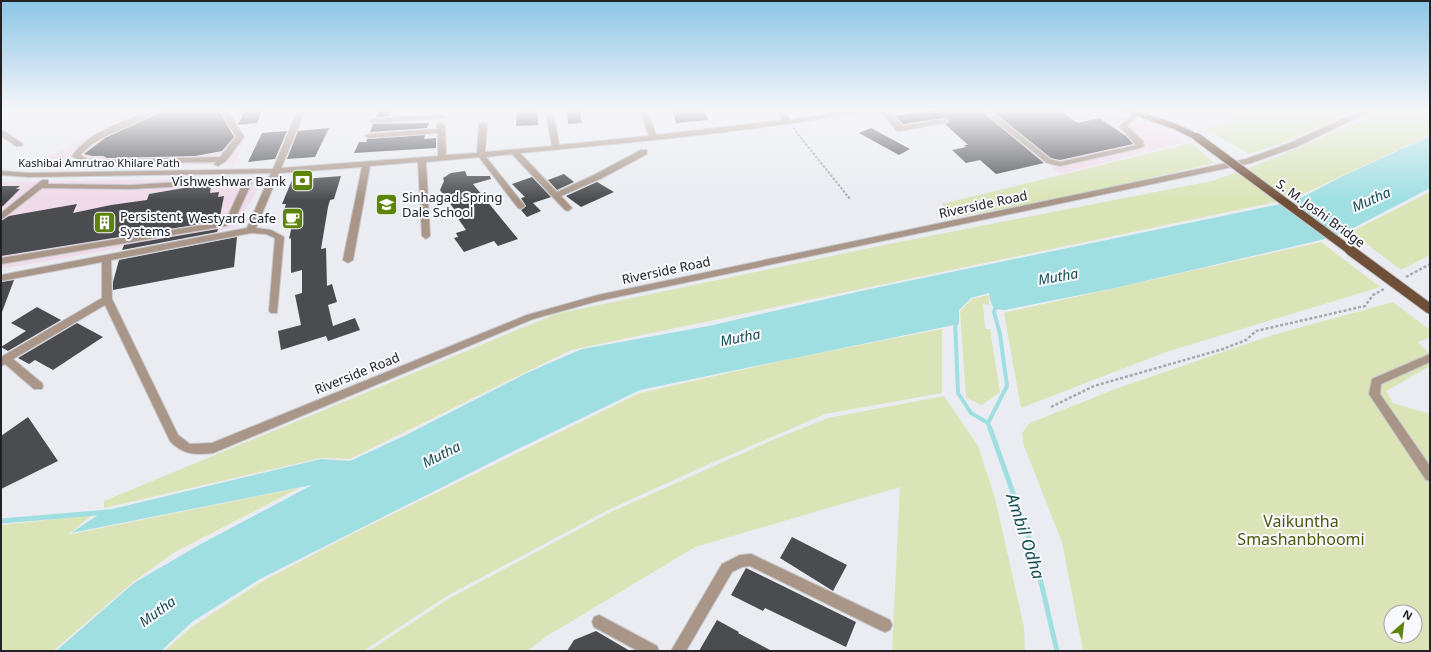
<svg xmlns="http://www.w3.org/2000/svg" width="1431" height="652" font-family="'Noto Sans',sans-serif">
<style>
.commercial{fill:#f0dbea}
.green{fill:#dae4b7;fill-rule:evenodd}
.water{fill:#9fdfe2}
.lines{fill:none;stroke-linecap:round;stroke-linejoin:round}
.stream-far1{stroke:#9fdfe2;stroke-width:4}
.stream{stroke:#9fdfe2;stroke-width:5}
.building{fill:#4b4c50}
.minor-casing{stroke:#c6c8cc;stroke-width:2}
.major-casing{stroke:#c6c8cc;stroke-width:2}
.path-far1{stroke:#a8a9ad;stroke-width:2;stroke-dasharray:2.5 1.5;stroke-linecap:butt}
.path{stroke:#a8a9ad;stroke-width:2.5;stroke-dasharray:3 2;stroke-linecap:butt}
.minor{fill:#a99689;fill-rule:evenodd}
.major{fill:#6f4f38;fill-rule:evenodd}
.major-bridge-far1-casing{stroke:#c6c8cc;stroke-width:10;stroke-linecap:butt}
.major-bridge-casing{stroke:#c6c8cc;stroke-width:12;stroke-linecap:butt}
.major-bridge-far1{stroke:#6f4f38;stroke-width:8}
.major-bridge{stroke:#6f4f38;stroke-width:10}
.labels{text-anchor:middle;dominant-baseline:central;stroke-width:4;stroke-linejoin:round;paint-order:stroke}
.far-street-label{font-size:11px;fill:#222224;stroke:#f7f9fe}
.poi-label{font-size:13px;fill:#222224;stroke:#f7f9fe;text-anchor:end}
.street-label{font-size:13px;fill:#222224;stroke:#f7f9fe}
.water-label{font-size:14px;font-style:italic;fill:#154d50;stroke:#f7f9fe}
.near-park-label{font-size:16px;fill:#4c570c;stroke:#f7f9fe}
.near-water-label{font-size:17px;font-style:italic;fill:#154d50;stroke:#f7f9fe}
</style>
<rect width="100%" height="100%" fill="#eaecf1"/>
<path class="commercial" d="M147,109H226L245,139L234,164L24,168Z
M978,109H1101L1180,136L1184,142L1060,174Z
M256,178L262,183L234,228L1,269V182Z"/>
<path class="green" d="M1262,109H1358L1291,140L1249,154L1207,129L1231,122Z
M1390,109H1430V135L1294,198L571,350L350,459L321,458L104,508V501L556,314L884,245L1212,181L1252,167Z
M1192,143L1214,163L1057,200L951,218L942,204Z
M1430,192V255L1401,270L1351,232Z
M1321,242L1380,287L1166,352L1021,408L1004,313Z
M989,295V305L983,304L985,329H990L1000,392L982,405L966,398L960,311L972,299Z
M1393,302L1430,330V337L1418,342L1430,354V366L1386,391L1393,403L1430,414V651H1083L1062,542L1024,446L1022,433L1030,423L1118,388L1273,335ZM1391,612H1415V636H1391Z
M942,329V393L825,414L702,467L608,510L447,596L363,651H164L193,626L261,582L356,532L640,393L795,358Z
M944,396L978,446L995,498L1024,627L1025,651H892L900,487L695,547L547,636L527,651H369L448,599L609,513L768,442L828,418Z
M299,488L175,552L132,583L53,651H1V525L92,515L69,534H72Z"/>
<path class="water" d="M1430,136V188L1346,232L1321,240L1115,288L1005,310C991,310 991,304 989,293L971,298L959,310V324L640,390L518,449L260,579L192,622L161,651H56L134,583L199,545L312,485L71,533L104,511L321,459L350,461L406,435L529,372L582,349L709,326L870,289L1295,201L1341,177Z"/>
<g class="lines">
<path class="stream-far1" d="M955,319L958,393L971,413L988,423
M990,429L988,423L1007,386L1000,334L994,312L997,304"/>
<path class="stream" d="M990,428L1034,552L1057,651
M1,521L108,512"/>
</g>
<path class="building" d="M168,109H218L234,137L222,151L195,156L107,158L103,156H92L84,154L105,138Z
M263,109L257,123L238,125L245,110Z
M379,109H393L390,116L376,117Z
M517,109H538V125L516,126Z
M567,109H579L582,123L568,124Z
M672,109H704L708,120L676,123Z
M941,109H979L1044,163L996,174L980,160L966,163L952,150L966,147L964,145H968L945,124L949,122V120L944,118L903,124L895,116Z
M990,109H1057L1078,123L1099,118L1126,136L1133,144L1060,160L1051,158Z
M429,123L427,128L370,132L373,124Z
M329,128L315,157L287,159L298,131Z
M871,128L910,149L899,155L859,133Z
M287,131L275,159L248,162L262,133Z
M425,135L424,139L436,138V148L354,153L359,142H366L367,139Z
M465,171L467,176H490L491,179L473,184L518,239L498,246L494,241L464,252L454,238L458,237L456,233L466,230L455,214L457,213L440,190L444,181L443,178L451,173Z
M564,174L574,182L557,190L548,180Z
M341,176L334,199L330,200L328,207L321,249L326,248L327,286L332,284L337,302L328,305L333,326L355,318L360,330L328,341L326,336L281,350L278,331L301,325L295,295L302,293V270L291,273V238L289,239L295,211H284L286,204H282L292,180Z
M532,177L551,197L533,203L541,211L527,217L521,210L526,206L521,198L525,197L512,184Z
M597,182L614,192L581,207L566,196Z
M1,186H20L16,189H20L1,208Z
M211,186L210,193L219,192L218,197L224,196L219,221L1,256V221L9,216L77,204L73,213L111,205L147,200L149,194L184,188Z
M218,229L217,232L122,250L124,245Z
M237,237L234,267L113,290V282L119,260Z
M14,280L2,312H1V282Z
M37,307L61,320L8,351L1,347L26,331L11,323Z
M77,323L103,337L53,370L35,360L29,364L18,358Z
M28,417L58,461L1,489V436Z
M792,537L847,565L833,591L780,558Z
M746,568L856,622L846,647L765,608L763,611L731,595Z
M717,620L739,632L738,633L772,651H699Z
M596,631L630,651H567L574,640Z"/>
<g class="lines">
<defs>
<path id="minor" d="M157,109H167L104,137L92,144L80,155L87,159L100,160L220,157L236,137L219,109H227L244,137L226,161L218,166L214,164L216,162L85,163L72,156C90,130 128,120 157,109Z
M298,109H306L281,168L438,156V133L369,138L365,136L369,134L437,129V125L441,123L445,125L446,155L477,153L479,124L483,122L487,124L485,152L552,146L545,109H553L559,145L649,136L639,109H647L656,135L783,120L776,109H784L790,120L854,109H869L865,111C751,132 635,142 520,153L557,192L594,175L641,150H647V154L600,179L561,196L572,208L568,211L565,210L512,154L486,157L525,206L521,209L518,208L479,157L426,162L430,236L426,239L422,236L418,162L370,166L353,260L348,263L343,260L362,167L279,173L256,228L271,230L284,237L277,313H271L269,311L275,238L266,234L251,233L111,260L112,299L178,435L190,444L212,443L527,315L598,295L1246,159L1290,143L1365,109H1375L1296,147L1251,163L598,301L533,319L213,453C195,455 183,455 170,441L105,305L13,359L42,383L43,386L42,389H34L5,364L1,366V357L102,298V262L1,281V275L247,228L271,173L29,177L1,175V171L29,173L273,169Z
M879,109H887L902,126L944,119L948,121L944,123L900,131H897Z
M980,109H988L1050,159L1060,162L1136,145L1119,126L1137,112L1141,114L1127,126L1143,141L1144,146L1140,148L1060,166L1047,163Z
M441,114L445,116L444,118L373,123L369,121L373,119Z
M1,131H4L23,144L22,146H16L1,136Z
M243,178L252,182L235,219L226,226L1,264V258L221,222L227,218L243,183L131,189L42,188L1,220V213L42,180H48V184L131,185Z
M1430,354V362L1381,384L1380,394L1430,466V481L1426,480L1369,394L1372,379Z
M751,554L890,620L892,625L890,630L885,632L880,630L750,566L742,567L732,572L686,651H671L722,564L740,555Z
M599,615L657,646L659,651H638L594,627L592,622L594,617Z"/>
<path id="major" d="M1117,109C1134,108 1189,126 1201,137L1200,139H1194L1174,129Z"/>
</defs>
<use href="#minor" class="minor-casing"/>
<use href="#major" class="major-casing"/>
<path class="path-far1" d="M793,128L850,199"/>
<path class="path" d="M1406,277L1430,264
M1051,407L1094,386L1223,349L1246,340L1256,331L1365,306L1373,295L1384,289"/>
<use href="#minor" class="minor"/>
<use href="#major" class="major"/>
<defs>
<path id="major-bridge-far1" d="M1197,137L1351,251"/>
<path id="major-bridge" d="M1350,250L1430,309"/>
</defs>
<use href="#major-bridge-far1" class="major-bridge-far1-casing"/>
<use href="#major-bridge" class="major-bridge-casing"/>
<use href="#major-bridge-far1" class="major-bridge-far1"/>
<use href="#major-bridge" class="major-bridge"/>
</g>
<linearGradient id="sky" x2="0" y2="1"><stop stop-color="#8bc5e6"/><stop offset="0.55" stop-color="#f6f6f9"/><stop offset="1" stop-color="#f6f6f9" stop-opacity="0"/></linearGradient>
<rect width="1431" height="200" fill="url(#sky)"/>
<defs>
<symbol id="bank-square" viewBox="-11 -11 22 22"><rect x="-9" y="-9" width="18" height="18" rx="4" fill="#5c8409" stroke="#f7f9fe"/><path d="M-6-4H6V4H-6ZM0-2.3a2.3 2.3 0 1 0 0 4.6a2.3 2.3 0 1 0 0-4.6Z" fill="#fff"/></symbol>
<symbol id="school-square" viewBox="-11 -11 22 22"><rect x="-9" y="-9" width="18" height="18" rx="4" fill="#5c8409" stroke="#f7f9fe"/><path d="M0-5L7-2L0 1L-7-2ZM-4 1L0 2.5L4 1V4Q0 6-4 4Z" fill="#fff"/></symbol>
<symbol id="cafe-square" viewBox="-11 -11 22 22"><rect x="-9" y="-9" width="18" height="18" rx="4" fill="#5c8409" stroke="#f7f9fe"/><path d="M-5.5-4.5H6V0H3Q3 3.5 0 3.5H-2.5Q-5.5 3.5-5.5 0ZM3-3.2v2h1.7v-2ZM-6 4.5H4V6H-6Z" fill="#fff"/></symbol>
<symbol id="building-square" viewBox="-11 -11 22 22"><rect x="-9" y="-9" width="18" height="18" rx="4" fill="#5c8409" stroke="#f7f9fe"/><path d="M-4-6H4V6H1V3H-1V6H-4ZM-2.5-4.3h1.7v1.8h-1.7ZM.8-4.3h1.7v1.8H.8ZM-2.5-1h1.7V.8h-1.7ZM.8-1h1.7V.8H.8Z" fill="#fff"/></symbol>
</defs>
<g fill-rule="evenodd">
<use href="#bank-square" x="290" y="168" width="25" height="25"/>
<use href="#school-square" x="374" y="192" width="25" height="25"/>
<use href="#cafe-square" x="280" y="206" width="25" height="25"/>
<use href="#building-square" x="92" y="210" width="25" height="25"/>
</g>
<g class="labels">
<g class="far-street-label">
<text x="99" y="162">Kashibai Amrutrao Khilare Path</text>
</g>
<g class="poi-label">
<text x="286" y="181">Vishweshwar Bank</text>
<text x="402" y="197" text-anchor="start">Sinhagad Spring<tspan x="402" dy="15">Dale School</tspan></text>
<text x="120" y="216" text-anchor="start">Persistent<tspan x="120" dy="15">Systems</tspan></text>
<text x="276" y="218">Westyard Cafe</text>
</g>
<g class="street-label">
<text transform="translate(983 204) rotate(-12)">Riverside Road</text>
<text transform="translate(1321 213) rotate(36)">S. M. Joshi Bridge</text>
<text transform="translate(666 270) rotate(-12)">Riverside Road</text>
<text transform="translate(357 373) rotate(-22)">Riverside Road</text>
</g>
<g class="water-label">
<text transform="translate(1371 199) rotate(-24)">Mutha</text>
<text transform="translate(1058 276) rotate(-10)">Mutha</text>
<text transform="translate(740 337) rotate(-11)">Mutha</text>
<text transform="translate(441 454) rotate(-27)">Mutha</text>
<text transform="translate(157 611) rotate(-36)">Mutha</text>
</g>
<g class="near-park-label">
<text x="1301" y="521">Vaikuntha<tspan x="1301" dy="18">Smashanbhoomi</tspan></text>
</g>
<g class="near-water-label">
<text transform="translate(1026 536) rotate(72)">Ambil Odha</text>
</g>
</g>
<rect width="1431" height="652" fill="none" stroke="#222224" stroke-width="4"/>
<g transform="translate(1403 624) rotate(28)"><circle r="19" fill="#f7f9fe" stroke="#a2a3a7"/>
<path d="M0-3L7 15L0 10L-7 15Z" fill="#5c8409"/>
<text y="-6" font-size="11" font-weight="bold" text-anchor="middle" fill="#222224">N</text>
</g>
</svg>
